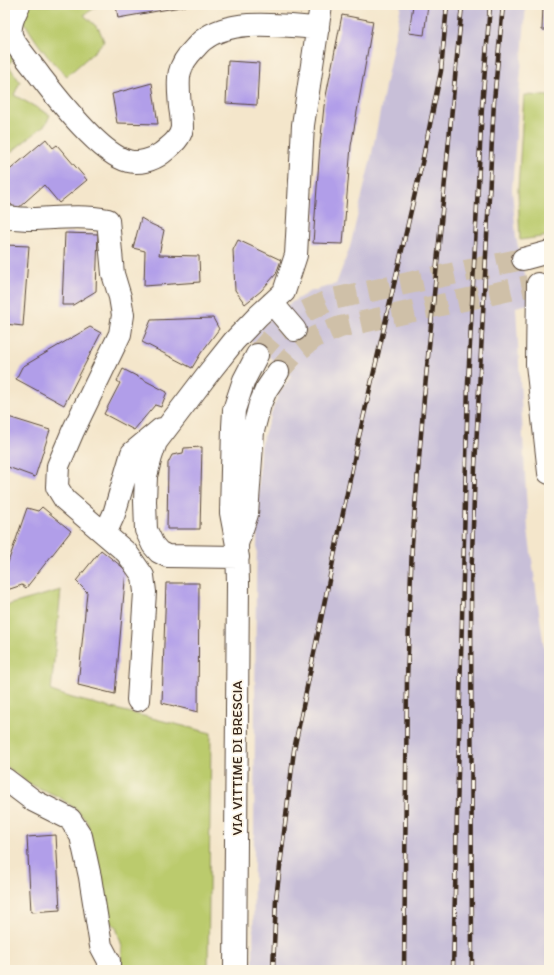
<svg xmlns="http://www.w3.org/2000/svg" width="554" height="975" font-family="Itim,sans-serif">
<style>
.industrial{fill:#c8bfd8}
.green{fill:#bbcb6d;stroke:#7b7a46}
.building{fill:#b19ee9}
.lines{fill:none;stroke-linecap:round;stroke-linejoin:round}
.minor-tunnel{stroke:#cfc0a8;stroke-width:22;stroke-dasharray:22 11;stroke-linecap:butt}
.minor-casing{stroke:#574638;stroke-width:24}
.minor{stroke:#fff;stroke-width:22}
.rail-casing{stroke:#3b2a1e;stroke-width:4.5}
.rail{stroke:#fcf5e5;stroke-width:3;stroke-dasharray:9;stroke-linecap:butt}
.labels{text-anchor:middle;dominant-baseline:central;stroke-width:3.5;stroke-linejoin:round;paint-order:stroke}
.street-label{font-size:14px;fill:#3b2a1e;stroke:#fcf5e5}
</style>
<rect width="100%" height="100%" fill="#fcf5e5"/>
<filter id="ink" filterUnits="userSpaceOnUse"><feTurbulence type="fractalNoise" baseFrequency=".025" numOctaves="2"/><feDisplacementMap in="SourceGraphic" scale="8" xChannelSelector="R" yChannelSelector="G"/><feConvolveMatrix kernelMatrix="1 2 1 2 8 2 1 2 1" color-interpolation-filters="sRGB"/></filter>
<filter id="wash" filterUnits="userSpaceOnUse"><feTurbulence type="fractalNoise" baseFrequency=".012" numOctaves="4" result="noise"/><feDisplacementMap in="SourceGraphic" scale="16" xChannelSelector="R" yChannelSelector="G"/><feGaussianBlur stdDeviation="0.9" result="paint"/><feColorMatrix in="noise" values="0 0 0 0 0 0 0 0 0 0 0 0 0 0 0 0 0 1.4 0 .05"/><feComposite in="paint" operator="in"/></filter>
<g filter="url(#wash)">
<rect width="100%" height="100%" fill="#f4e6cb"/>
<path class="industrial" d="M401,5H526L512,189L516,238L532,303L516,307L528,530L549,685V762L542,765L549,811V970H253L256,579L260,446L278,395L291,376L249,339L284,307L309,292L336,284L350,247L371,158Z"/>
<path class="green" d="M27,5H99L84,15L99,29L104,41L94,52L67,76C48,60 33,38 21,16Z
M5,48L13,59L8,65L20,82L14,95L50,115L46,124L5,157Z
M524,95L549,96V236L520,240L518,190Z
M61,590L51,691L72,698L211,733L208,970H121L122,946L116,927L106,919L94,847L87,822L77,810L59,797L28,783L5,765V606Z"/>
<g id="blocks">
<path class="building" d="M116,5H186V6L118,18Z
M413,5H428L424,35L409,33Z
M543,5H549V30H542Z
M342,15L373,21L351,146L343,244L313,243L320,146L324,106Z
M228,61L259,63L257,105L226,103Z
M152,83L158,124L117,123L112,94Z
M46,139L53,148L57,145L87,180L59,203L44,185L16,210L5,197V174Z
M141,218L151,224L164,230L159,255L199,256L200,282L144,286L145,251L133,248Z
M65,233L98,234L96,291L73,305H62Z
M238,240L281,260L276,274L261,291L245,304L235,290L233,250Z
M5,245L29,246L23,326L5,324Z
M213,318L219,329L201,353L192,368L142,342L151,320Z
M90,327L101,333L64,405L16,379L22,367Z
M123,369L167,392L161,407L155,405L134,430L104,414L120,383L117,381Z
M5,416L50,430L35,477L5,466Z
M202,447L200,529H167L168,463L172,455L183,453L184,448Z
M42,507L71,531L26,588L22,585L10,589L5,587V571L27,508L38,511Z
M101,550L126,570L115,694L78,685L87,592L76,581Z
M166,583H199L198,712L162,703Z
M549,765V784H548L545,766Z
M56,835L60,910L31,912L27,837Z"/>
</g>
</g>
<g filter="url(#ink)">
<use href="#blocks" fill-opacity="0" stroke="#574638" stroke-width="1"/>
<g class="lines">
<path class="minor-tunnel" d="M257,355L276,333L302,313L332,299L523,259
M278,372L294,354L315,337L340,327L528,286"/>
<defs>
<path id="minor" d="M19,5C15,14 9,24 11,34C12,42 34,67 40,76C57,98 101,155 128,161C139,164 153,160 162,153C170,146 180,140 182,128C182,121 181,113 180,107C178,80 175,68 195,48C197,46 200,42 203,40C233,17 282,26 318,28
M5,217C14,218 24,219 33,219C58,218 83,215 108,220L113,274L120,297L123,315L120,334L73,431L58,466L57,487L65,500L127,553L143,576L145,592L138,700
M523,259L549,252
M538,284L537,364L549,473
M272,303L295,330
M105,534L114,514L132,453L161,429
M237,544L247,514L253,431L260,404L266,390L278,372
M238,557L167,556L159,552L153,545L146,530L145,501L146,476L151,457L156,442L207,375L234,341L258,316L284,292L296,255L303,125L321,5
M5,779L34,801L70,819L81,836L90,877L101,946L109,961V970
M235,970L238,583L237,545L231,513L233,427L234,410L244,380L257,355"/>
</defs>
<use href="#minor" class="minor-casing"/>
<use href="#minor" class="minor"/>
<defs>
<path id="rail" d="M273,970L276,899L294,750L357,445L422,163L441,71L447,5
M404,970L407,680L412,544L424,398L462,5
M453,970L468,383L482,107L490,5
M472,970L471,586L475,467L494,101L503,5"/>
</defs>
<use href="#rail" class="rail-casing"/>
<use href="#rail" class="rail"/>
</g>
</g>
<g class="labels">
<g class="street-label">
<text transform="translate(237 758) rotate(-90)">VIA VITTIME DI BRESCIA</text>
</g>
</g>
<rect width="554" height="975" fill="none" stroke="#fcf5e5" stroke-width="20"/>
</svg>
